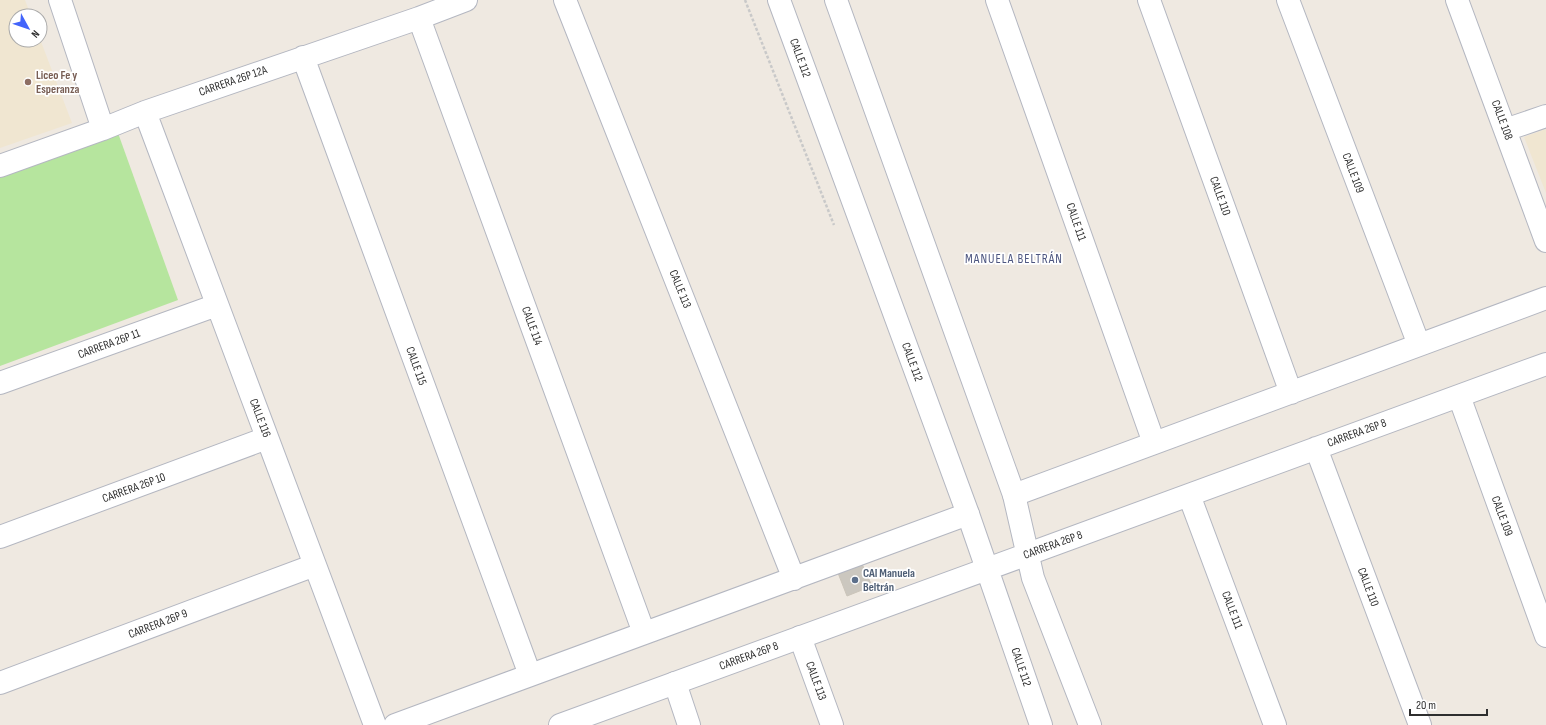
<svg xmlns="http://www.w3.org/2000/svg" width="1546" height="725" font-family="'Sofia Sans Condensed',sans-serif">
<style>
.education{fill:#f0e6d1}
.green{fill:#b6e59e}
.building{fill:#cbc7bf;stroke:#cbc5ba}
.lines{fill:none;stroke-linecap:round;stroke-linejoin:round}
.minor-casing{stroke:#b4b7c1;stroke-width:24}
.tertiary-casing{stroke:#b4b7c1;stroke-width:24}
.path{stroke:#c9c9c9;stroke-width:2.5;stroke-dasharray:3 2;stroke-linecap:butt}
.minor{stroke:#fff;stroke-width:22}
.tertiary{stroke:#fff;stroke-width:22}
.education-dot{fill:#8d6e63;stroke:#fff;stroke-width:1.5}
.service-dot{fill:#5c6f8a;stroke:#fff;stroke-width:1.5}
.labels{text-anchor:middle;dominant-baseline:central;stroke-width:3.5;stroke-linejoin:round;paint-order:stroke}
.street-label{font-size:12px;fill:#2e2e2e;stroke:#fff}
.education-label{font-size:12px;font-weight:bold;fill:#785e54;stroke:#fff;text-anchor:start}
.service-label{font-size:12px;font-weight:bold;fill:#4e5e75;stroke:#fff;text-anchor:start}
.neighbourhood-label{font-size:13px;letter-spacing:1px;fill:#4d5680;stroke:#fff}
</style>
<rect width="100%" height="100%" fill="#efe9e1"/>
<path class="education" d="M0,0H25L31,16H16V40L40,39L72,123L0,148Z
M1546,129V193L1524,137Z"/>
<path class="green" d="M118,133L178,300L0,366V177Z"/>
<path class="building" d="M862,564L872,586L847,596L838,573Z"/>
<g class="lines">
<defs>
<path id="minor" d="M60,0L103,129
M565,0L794,579
M997,0L1154,443
M1149,0L1291,393
M1288,0L1419,345
M1457,0L1546,241
M419,18L644,633
M303,57L530,675
M145,112L375,725
M1505,130L1546,116
M0,166L103,129L145,112L419,18L466,0
M0,383L217,305
M1459,396L1546,636
M1316,448L1420,725
M1014,495L1546,298
M1189,495L1275,725
M0,537L267,438
M1028,554L1546,364
M800,637L832,725
M0,683L315,565
M675,683L689,725
M395,725L968,514"/>
<path id="tertiary" d="M779,0L968,514L1041,725
M836,0L1014,495L1033,578L1090,725
M560,725L1028,554"/>
</defs>
<use href="#minor" class="minor-casing"/>
<use href="#tertiary" class="tertiary-casing"/>
<path class="path" d="M745,0L834,225"/>
<use href="#minor" class="minor"/>
<use href="#tertiary" class="tertiary"/>
</g>
<circle class="education-dot" cx="28" cy="82" r="4"/>
<circle class="service-dot" cx="855" cy="580" r="4"/>
<g class="labels">
<g class="street-label">
<text transform="translate(800 58) rotate(70)">CALLE 112</text>
<text transform="translate(233 81) rotate(-19)">CARRERA 26P 12A</text>
<text transform="translate(1502 120) rotate(70)">CALLE 108</text>
<text transform="translate(1353 173) rotate(69)">CALLE 109</text>
<text transform="translate(1220 196) rotate(70)">CALLE 110</text>
<text transform="translate(1076 222) rotate(71)">CALLE 111</text>
<text transform="translate(680 289) rotate(68)">CALLE 113</text>
<text transform="translate(532 326) rotate(70)">CALLE 114</text>
<text transform="translate(109 344) rotate(-20)">CARRERA 26P 11</text>
<text transform="translate(912 362) rotate(70)">CALLE 112</text>
<text transform="translate(416 366) rotate(70)">CALLE 115</text>
<text transform="translate(260 418) rotate(69)">CALLE 116</text>
<text transform="translate(1357 433) rotate(-20)">CARRERA 26P 8</text>
<text transform="translate(134 488) rotate(-20)">CARRERA 26P 10</text>
<text transform="translate(1502 516) rotate(70)">CALLE 109</text>
<text transform="translate(1053 545) rotate(-20)">CARRERA 26P 8</text>
<text transform="translate(1368 587) rotate(69)">CALLE 110</text>
<text transform="translate(1232 610) rotate(69)">CALLE 111</text>
<text transform="translate(158 624) rotate(-21)">CARRERA 26P 9</text>
<text transform="translate(749 656) rotate(-20)">CARRERA 26P 8</text>
<text transform="translate(1021 667) rotate(71)">CALLE 112</text>
<text transform="translate(816 681) rotate(70)">CALLE 113</text>
</g>
<g class="education-label">
<text x="36" y="75">Liceo Fe y<tspan x="36" dy="14">Esperanza</tspan></text>
</g>
<g class="service-label">
<text x="863" y="573">CAI Manuela<tspan x="863" dy="14">Beltrán</tspan></text>
</g>
<g class="neighbourhood-label">
<text x="1014" y="259">MANUELA BELTRÁN</text>
</g>
</g>
<g transform="translate(28 28) rotate(130)"><circle r="19" fill="#ffffff" stroke="#ababab"/>
<path d="M0-3L7 15L0 10L-7 15Z" fill="#4264fb"/>
<text y="-6" font-size="11" font-weight="bold" text-anchor="middle" fill="#2e2e2e">N</text>
</g>
<path d="M1410 709v6h77v-6" fill="none" stroke="#2e2e2e" stroke-width="2"/>
<text x="1416" y="709" font-size="12" fill="#2e2e2e" stroke="#ffffff" stroke-width="3" paint-order="stroke">20 m</text>
</svg>
